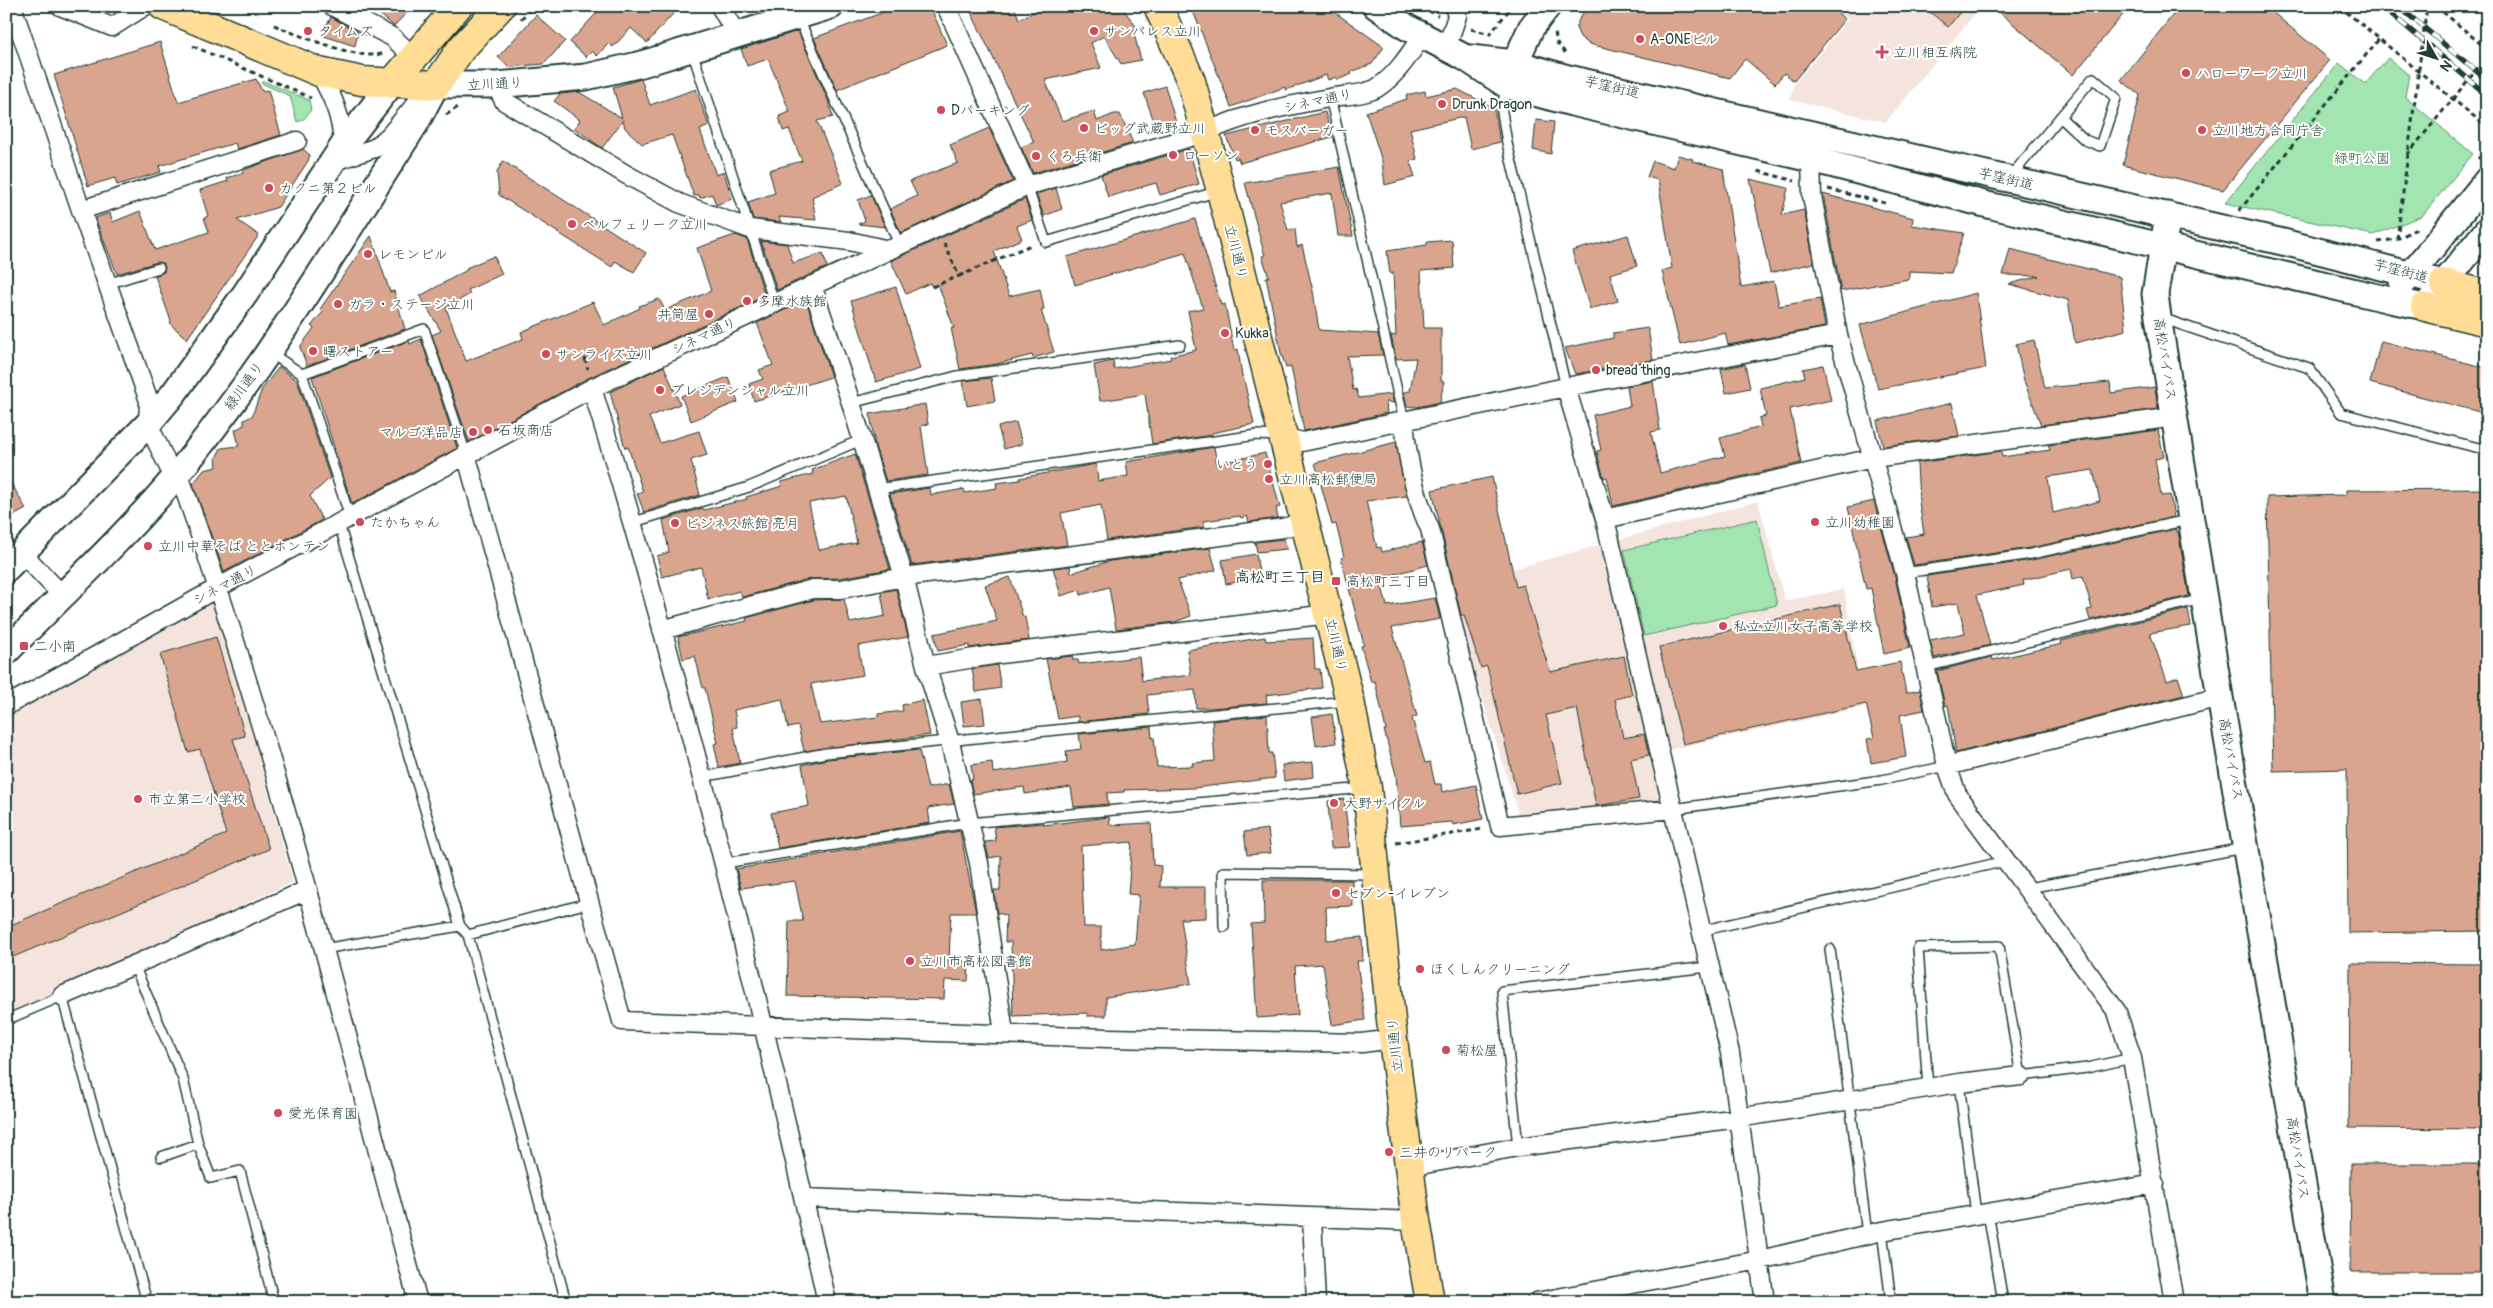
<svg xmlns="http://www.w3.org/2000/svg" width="2493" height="1308" font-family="Pangolin,'Klee One',sans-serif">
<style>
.built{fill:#f4e4dd}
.green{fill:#a2e5b0;stroke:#609172}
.building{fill:#d9a58e;stroke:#1f3d34;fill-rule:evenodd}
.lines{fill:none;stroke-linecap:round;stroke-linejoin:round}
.lane-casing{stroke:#1f3d34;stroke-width:12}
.street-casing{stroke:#1f3d34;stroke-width:21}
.secondary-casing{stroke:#1f3d34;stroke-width:29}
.primary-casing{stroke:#1f3d34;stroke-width:31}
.path{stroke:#1f3d34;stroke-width:3;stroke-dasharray:5 4;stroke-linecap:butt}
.lane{stroke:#fff;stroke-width:9}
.street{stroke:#fff;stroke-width:18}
.secondary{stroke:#fff;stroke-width:25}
.primary{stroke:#ffdd96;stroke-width:28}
.rail-casing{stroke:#1f3d34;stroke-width:5.5}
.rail{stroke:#fff;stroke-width:4;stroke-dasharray:11;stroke-linecap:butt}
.poi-dot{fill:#d1495b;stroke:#fff;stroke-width:2}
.labels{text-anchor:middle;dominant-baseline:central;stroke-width:4;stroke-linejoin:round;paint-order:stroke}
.poi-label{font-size:14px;fill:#1f3d34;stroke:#fff;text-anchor:start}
.street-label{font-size:14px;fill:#1f3d34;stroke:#fff}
.park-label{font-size:14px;fill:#395f4d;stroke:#fff}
.neighbourhood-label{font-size:15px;font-weight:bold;fill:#1f3d34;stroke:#fff}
</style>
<rect width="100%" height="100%" fill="#fff"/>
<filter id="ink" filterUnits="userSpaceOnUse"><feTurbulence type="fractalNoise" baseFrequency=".02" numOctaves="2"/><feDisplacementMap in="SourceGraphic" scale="10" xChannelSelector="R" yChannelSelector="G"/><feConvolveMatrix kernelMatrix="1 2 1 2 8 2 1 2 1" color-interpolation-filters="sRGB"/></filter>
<g filter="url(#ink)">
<path class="built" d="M1833,6H1981L1886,122L1790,100L1793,86L1848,19Z
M1758,501L1785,601L1844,589L1864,707L1654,753L1664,800L1519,816L1448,587Z
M216,602L293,882L6,1014V717Z"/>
<path class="green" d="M2388,58L2409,75L2405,97L2473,154L2422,216L2373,235L2225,203L2339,63L2365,84Z
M263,81L309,100L311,110L303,120L297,122L290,96L261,83Z
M1757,519L1777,605L1644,636L1624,550Z"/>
<path class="building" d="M370,6H413L394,26Z
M603,6H680L647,43L631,28L613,47L609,43L597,56L592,51L586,57L570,42Z
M900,6H930L947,45L837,90L814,38Z
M968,6H1014L1019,19L1047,6H1121L1138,29L1133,30L1141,60L1121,64L1104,36L1091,43L1101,68L1045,80L1062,121L1094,111L1097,121L1114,114H1120L1133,143L1033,173L1021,147L1034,142Z
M1191,6H1326L1384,47L1372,64L1351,72L1352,74L1337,80L1336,77L1328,80L1326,75L1286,90L1285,87L1231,107Z
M1589,6H1829L1845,19L1794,81L1784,73L1775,84L1745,59L1730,78L1589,44L1580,37L1576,28L1580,17Z
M1923,6H1965L1948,27Z
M1992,6H2130L2073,75Z
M2180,6H2265L2330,60L2223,190L2123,165L2140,95L2121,80Z
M536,15L565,41L544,64L509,67L498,57Z
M331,17L358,32L355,46L321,35Z
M798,31L828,100L833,117L817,121L843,183L812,197L816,220L779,217L781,222L753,219L748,202L775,193L769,170L802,161L789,129L783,131L779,116L790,112L768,59L747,66L741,49Z
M160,42L178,102L256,79L262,91L268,90L281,135L237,149L235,143L159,166L161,172L117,185L115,178L88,186L54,75Z
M641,79L650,105L696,89L709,126L700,130L716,175L724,172L732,199L716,205L712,194L700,198L699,195L694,196L672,135L642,144L625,128L623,120L602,148L574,128L580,120L554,101L560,94L579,92L622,118L613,87Z
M1165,86L1177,126L1161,132L1152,116L1144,93Z
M1457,89L1494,108L1500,142L1471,149L1464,117L1410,129L1417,159L1410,161L1415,177L1385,185L1382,161L1366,112L1407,99L1406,95L1425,91L1426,96Z
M1325,112L1332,137L1240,163L1238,158L1235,159L1226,136Z
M1536,120L1554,122L1551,154L1533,150Z
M989,128L1013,181L901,233L890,209L917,196L910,181L958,163L950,145Z
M303,149L310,155L308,161L278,207L237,220L259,235L187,339L170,324L171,321L155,276L164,272L165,267L163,263L157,262L117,274L95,218L110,213L113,222L140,211L155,250L209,232L204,218L208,216L200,190L228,181L227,178L243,173V170Z
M1189,149L1199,184L1160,195L1156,183L1108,197L1101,175Z
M1678,155L1693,159L1692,161L1723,169L1741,287L1774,281L1779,306L1820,299L1825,327L1728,345L1725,333L1680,345L1662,271L1672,268L1658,180L1647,177L1653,161L1674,168Z
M503,161L646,253L634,272L615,261L612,267L499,195L497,172Z
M1339,167L1353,236H1338L1332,193L1280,202L1288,230L1295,229L1297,247L1302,245L1313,291L1319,330L1378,334L1383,355L1347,356L1353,390L1356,389L1359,398L1391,394L1394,403L1386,402L1387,413L1304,431L1291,367L1286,368L1281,353L1266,277H1269L1262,256H1265L1245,183Z
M1750,179L1788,188L1782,215L1804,210L1814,263L1770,273Z
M1056,188L1062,209L1044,216L1036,194Z
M1823,194L1913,218L1912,225L1964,233L1951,273L1909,271V279L1841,291Z
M871,195L885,227L858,224L865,221L858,200Z
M1025,199L1032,220L1017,226L1022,239L994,251L1009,296L1040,289L1044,309L1041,310L1054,352L1033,358L1032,355L997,364L960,369L951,328H954L938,284L932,287L930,283L906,294L891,261Z
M1195,219L1221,305L1225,304L1234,350L1238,349L1242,376H1243L1254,424L1212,433V435L1152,444L1145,394L1100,401L1094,365L1113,361L1114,369L1171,359L1170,356L1196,350L1188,311L1203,308L1185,253L1075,285L1067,257Z
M735,235L747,239L765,296L588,378L469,442L432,335L441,331L420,296L467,270L466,268L494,256L502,274L468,290L470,294L446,308L466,361L523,339L521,332L593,302L604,325L640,308L639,306L659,299L665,310L711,291L697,248Z
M1628,235L1637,266L1610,274L1618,301L1590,309L1572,251Z
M371,236L390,292L394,291L405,329L307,366L300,347L314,328L311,326L323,312L320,309Z
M1452,240L1454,268L1421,271L1424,328H1441V381H1444L1440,402L1417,407L1407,406L1404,392L1410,391L1416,358L1396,359L1391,335L1396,336L1393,273L1390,274L1387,251L1427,245V242Z
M761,241L787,244L793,263L823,253L827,267L777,290Z
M2010,249L2120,277L2126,330L2075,343L2068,300L2009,284L2039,276L2003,275Z
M896,287L920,369L876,382L851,301Z
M1976,293L1986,368L1878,389L1860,325Z
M806,300L831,377L754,401L749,384L763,379L759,370L773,365L757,323Z
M1648,328L1653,360L1575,374L1565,348L1613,338V333Z
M421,339L457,448L352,504L312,377L409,341L410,344Z
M2034,340L2045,388L2110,382L2111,393L2155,387L2158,409L2041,425L2024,381L2016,344Z
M2381,341L2487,368V414L2370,383Z
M1745,364L1750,388L1726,393L1721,369Z
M1823,365L1831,400L1790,409L1801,463L1613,506L1607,477L1604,478L1599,461L1597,451L1601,450L1593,415L1630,406L1627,386L1653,381L1660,430L1651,432L1660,473L1725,456L1720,438L1761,427L1759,418L1766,416L1760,388L1805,377L1803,369Z
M664,366L680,404L649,417L660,443L699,431L707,455L691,460L700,495L644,512L637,494L643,492L628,447L625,448L610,392Z
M279,367L297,380L330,478L310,496L322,520L224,572L193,484L204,470L217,467L216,458L221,448L239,446L235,430L244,425V420L252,416L262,389Z
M728,377L738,402L691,421L681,396Z
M991,378L995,401L967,406L963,381Z
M1952,403L1959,436L1883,446L1877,421Z
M925,404L928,424L921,426L928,475L886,481L875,446L870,414Z
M1016,422L1022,444L1004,449L998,427Z
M2158,430L2164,457L2155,459L2161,496L2170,495L2174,517L2030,548L1914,565L1906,537L1924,534L1919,502L1917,463L2001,451L2002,457L2050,450L2048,445ZM2093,470L2100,501L2053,513L2048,477Z
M1396,442L1407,496L1366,501L1377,548L1381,547L1382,552L1422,542L1428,565L1380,578L1387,606L1435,598L1440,619L1392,628L1417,716L1412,718L1425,763L1430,762L1435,784H1441L1442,792L1476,785L1483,819L1453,825L1452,822L1400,826L1396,775L1384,730H1386L1375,681L1371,682L1361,646L1364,645L1341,558L1344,557L1336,524L1332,525L1315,463Z
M1214,447L1217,464L1265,453L1280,507L1276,508L1278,518L1249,522L1247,516L1241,518L1240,516L1203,521L1205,527L1107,540L1101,505L1061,513L1067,545L912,565L890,494L930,488L931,495L964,489L965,493L997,488L996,483L1020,480V478L1096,464L1098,481L1128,476L1126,462Z
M855,454L890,569L840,578L810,579L742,597L740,591L708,599L701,567L662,577L657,556L669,552L663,520L703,508L704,510L747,499L746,497L782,486L781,482L813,474L812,470ZM846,496L857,543L819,550L809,503Z
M6,474L26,509L6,520Z
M1492,477L1516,587L1523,585L1550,672L1624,656L1632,695L1615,699L1623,738L1644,734L1649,755L1631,759L1639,799L1596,806L1577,708L1546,715L1562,783L1517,794L1487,666L1481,668L1464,615H1461L1432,490Z
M2487,489V931L2348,933L2347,769L2273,771L2267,497L2346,495V490Z
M1874,501L1895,577L1910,648L1884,654L1871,588L1866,589L1848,507Z
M2176,529V532L2178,531L2189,596L2090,620L2087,610L2092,609L2083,576L2073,579L2071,569L2023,580L2024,585L1977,595L1990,645L1934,658L1930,640L1965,633L1958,603L1932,607L1927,576L2032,560Z
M1284,539L1287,549L1257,552L1255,542Z
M1210,548L1216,570L1178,580L1191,616L1175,622L1116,629L1109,587L1081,595L1080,590L1061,596L1053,568L1070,566L1071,573L1110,561Z
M1256,554L1260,578L1226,584L1222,560Z
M1010,577L1023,617H1025L1029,640L969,648V645L938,651L934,634L997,621L985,585Z
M896,589L908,637L858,646L863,675L811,684L820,724L878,717V714L903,711L902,705L923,700L930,735L804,751L798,726L788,728L782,699L734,710L737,727L733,728L740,763L719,767L714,744L718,743L705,688H703L695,656L683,659L678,637L747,621L746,618L814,600L844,599L850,623L885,616L881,592Z
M1840,604L1856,671L1900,662L1906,693L1920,690L1924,710L1900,715L1906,757L1871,763L1867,739L1874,738L1866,704L1683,744L1659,647Z
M2188,609L2191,626L2150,633L2167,681L2178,677L2184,695L1956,753L1948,705L1945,706L1937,671L1992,657L1993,660L2024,653L2062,644L2061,641Z
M216,637L245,736L233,739L269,849L6,960V927L226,834L200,749L188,752L160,654Z
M1265,637L1266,641L1313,638L1315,669H1320L1322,688L1266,695L1267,703L1211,708H1196L1195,690L1147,695L1149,714L1078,722V716L1058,719L1046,659L1072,656L1073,660H1078L1079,664L1139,657L1142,681L1191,675L1187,650Z
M997,665L1001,688L976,692L972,669Z
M982,699L985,724L964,726L961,702Z
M1332,714L1336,743L1316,746L1312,717Z
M1267,715L1269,753H1272L1275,778L1194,788L1124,790V792L1107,793L1108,804L1074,807L1071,787L1025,794L1024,787L973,794L970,780L973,779L971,765L992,762L993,773L1067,762L1066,751L1081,749L1079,734L1151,727L1152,738L1154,737L1157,767L1193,766L1192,763L1215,761L1212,721Z
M919,750L928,788L949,784L954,804L928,808L930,823L778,848L771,813L809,806L802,765L827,759Z
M1313,762L1314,777L1284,781L1282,765Z
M1344,799L1350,847L1331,848L1328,801Z
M1109,817L1110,825L1151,823L1153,865L1161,866L1160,887H1206V918L1181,919L1191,984L1106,997V1016H1087V1013L1013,1016L1011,942H1005L1006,915L997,913L994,890H1000L1001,856L989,858L985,842L996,841L994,827L1044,823V825ZM1132,842L1128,894L1139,895L1135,944L1101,950V927H1084L1081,846Z
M1268,829L1271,853L1247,855L1244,832Z
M960,831L976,913H951L949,961H969L968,981L945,980L944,999L787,996L789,921H803L795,881L741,888L736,869Z
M1263,880H1352L1353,906L1326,907L1327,940L1362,937L1363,961H1357L1365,1020L1332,1025L1323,964L1295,966L1298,1015L1257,1018L1251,924L1264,923Z
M2350,963L2487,964V1129L2349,1128Z
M2351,1164H2487V1272H2350Z"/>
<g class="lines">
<defs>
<path id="lane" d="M798,17L900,246
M692,51L774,302
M1508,87L1501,106L1507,143L1566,387
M1330,97L1404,421
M2011,176L2093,78L2116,98L2100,146L2085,140L2060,117
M1027,186L1046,242L1219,191
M107,284L159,268
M2161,318L2309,368L2341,413L2487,450
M269,352L302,374L350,517
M302,374L424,329L466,454
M851,403L957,376L1180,345
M877,489L1257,435L1280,436
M634,522L749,487L861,440
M339,524L460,926
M1905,573L2031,554L2188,520
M1926,667L2202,599
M702,777L826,753L1347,701
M1673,809L1882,780L1947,766
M725,863L968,823L1365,788
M2028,888L2244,848
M1224,927L1223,872L1372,874
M1700,931L2006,861
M468,935L566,1302
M323,949L460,926L468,935L588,903
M1830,949L1867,1234
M134,965L183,1079L198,1144L161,1157
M6,1020L62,996L147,1302
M1959,1083L1976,1214
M1928,1088L1918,948L1999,946L2021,1076L2087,1068L2132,1058
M198,1144L211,1178L240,1171L274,1302
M1518,1147L1502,991L1708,967
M1988,1212L2003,1302
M1882,1231L1891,1302"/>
<path id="street" d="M14,6L13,9L81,210L149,401L148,424L174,478L183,486C278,753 344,1029 418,1302
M60,6L112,27L145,6
M332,6L392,37L413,56
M720,6L736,34
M946,6L1027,186
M1446,49L1457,16L1454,6
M319,72C333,97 342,117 343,146
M496,85L504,101L627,175L679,203L750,229L849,241L889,250
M1811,159L1812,196L1838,335L1905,573L1947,766L1957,794L2117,1012L2132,1058L2174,1302
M334,161L375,148L390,135L420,99
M81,210L297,141
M812,285L851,403L904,577L926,666L950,742L979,863L1004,1033
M1566,387L1605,519L1730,1053L1765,1302
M592,388C685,689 758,995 827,1302
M1404,421C1407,456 1415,497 1430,529L1500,826L1673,809
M1281,436L1302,442L1566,387L1838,335
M466,454L622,1021L1107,1038L1362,1043L1393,1039
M1605,519L1873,458L2175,417
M22,553L62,595
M662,630L813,589H841L904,577L1283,528L1304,522
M926,666L993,655L1329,614
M6,706L219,587L592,388L1027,186L1204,133C1243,114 1287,106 1329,98C1343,95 1365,95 1377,88C1397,75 1409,55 1422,36
M1947,766L2220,697
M62,996L307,890
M1409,1167L1518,1147L1738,1118L1959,1083L2021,1076
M804,1198L1416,1221
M1312,1218L1316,1302
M1536,1302L1760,1260L1882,1231L2155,1184"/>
<path id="secondary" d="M1376,6L1408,28L1464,57L1508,86L1572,103L1811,159L1992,206L2390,300L2425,307L2487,230
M1470,58L1515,63L1568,78L2287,243L2444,283
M1515,63L1531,28L1548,6
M2168,215L2155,294L2158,317L2220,697L2323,1302
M2402,285L2487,180
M6,569L148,424L174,393L245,294L343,146L391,84
M6,652C63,594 123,539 175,477C266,367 339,243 416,123L436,85H496L586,77L642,64L831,6"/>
<path id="primary" d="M163,6L319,72L362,81L436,85L461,49L501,6
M1158,6L1191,81L1221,191L1350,701L1367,788L1393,1039L1416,1221L1430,1302
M391,84L458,6
M2444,283L2487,295
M2425,307L2487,322"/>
</defs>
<use href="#lane" class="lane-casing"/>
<use href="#street" class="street-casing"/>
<use href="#secondary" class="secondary-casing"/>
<use href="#primary" class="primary-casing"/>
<path class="path" d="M1421,6L1438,16
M2339,6L2487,127
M2436,6L2487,49
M521,19L533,6
M274,25C292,33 370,65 384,52
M1471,29L1490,34L1512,6
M1555,33L1557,43L1566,54
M193,46L311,98
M446,115L458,107
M2407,155L2487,57
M2478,159L2487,149
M1758,171L1795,181
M1828,189L1885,203
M2239,211L2379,39
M2397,239L2427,6
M2378,242L2397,239L2418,228
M944,243L959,276L1033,244
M932,287L959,276
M585,358L588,369
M1396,843L1483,829"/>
<use href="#lane" class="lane"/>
<use href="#street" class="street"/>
<use href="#secondary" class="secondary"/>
<use href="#primary" class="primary"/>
<defs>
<path id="rail" d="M2382,6L2487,95
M2398,6L2487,80"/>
</defs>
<use href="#rail" class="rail-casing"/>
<use href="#rail" class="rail"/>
</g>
</g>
<g class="poi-dot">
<circle cx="308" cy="31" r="5"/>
<circle cx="1094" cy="31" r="5"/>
<circle cx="1640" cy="39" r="5"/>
<path d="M1879.5 44.5h5v5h5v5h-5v5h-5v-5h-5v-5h5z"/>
<circle cx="2186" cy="73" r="5"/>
<circle cx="1442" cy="104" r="5"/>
<circle cx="941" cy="110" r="5"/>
<circle cx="1084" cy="128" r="5"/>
<circle cx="1255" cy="130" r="5"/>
<circle cx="2202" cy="130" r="5"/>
<circle cx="1173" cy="155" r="5"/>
<circle cx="1036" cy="156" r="5"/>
<circle cx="269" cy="188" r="5"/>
<circle cx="572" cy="224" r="5"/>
<circle cx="368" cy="254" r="5"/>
<circle cx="747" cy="301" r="5"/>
<circle cx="338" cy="304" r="5"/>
<circle cx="709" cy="314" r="5"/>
<circle cx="1225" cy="333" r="5"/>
<circle cx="313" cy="351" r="5"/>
<circle cx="546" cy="354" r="5"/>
<circle cx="1596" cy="370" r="5"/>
<circle cx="660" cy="390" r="5"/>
<circle cx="488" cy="430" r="5"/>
<circle cx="473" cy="432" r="5"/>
<circle cx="1268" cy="464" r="5"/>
<circle cx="1269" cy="479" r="5"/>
<circle cx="360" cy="522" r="5"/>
<circle cx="1815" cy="522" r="5"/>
<circle cx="675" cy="523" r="5"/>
<circle cx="148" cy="546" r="5"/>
<rect x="1331" y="576" width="10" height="10" rx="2.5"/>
<circle cx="1723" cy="626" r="5"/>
<rect x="19" y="641" width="10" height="10" rx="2.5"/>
<circle cx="138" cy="799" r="5"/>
<circle cx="1334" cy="803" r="5"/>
<circle cx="1336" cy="893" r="5"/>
<circle cx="910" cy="961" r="5"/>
<circle cx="1420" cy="969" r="5"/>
<circle cx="1446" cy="1050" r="5"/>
<circle cx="278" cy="1113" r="5"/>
<circle cx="1389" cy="1152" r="5"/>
</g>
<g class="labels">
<g class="poi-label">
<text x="318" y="31">タイムズ</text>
<text x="1104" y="31">サンパレス立川</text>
<text x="1650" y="39">A-ONEビル</text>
<text x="1893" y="52">立川相互病院</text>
<text x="2196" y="73">ハローワーク立川</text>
<text x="1452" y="104">Drunk Dragon</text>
<text x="951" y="110">Dパーキング</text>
<text x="1094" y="128">ビッグ武蔵野立川</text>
<text x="1265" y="130">モスバーガー</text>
<text x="2212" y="130">立川地方合同庁舎</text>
<text x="1183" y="155">ローソン</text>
<text x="1046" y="156">くろ兵衛</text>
<text x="279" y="188">カクニ第２ビル</text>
<text x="582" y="224">ベルフェリーク立川</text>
<text x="378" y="254">レモンビル</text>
<text x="757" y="301">多摩水族館</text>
<text x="348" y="304">ガラ・ステージ立川</text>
<text x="699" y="314" text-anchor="end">井筒屋</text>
<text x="1235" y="333">Kukka</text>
<text x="323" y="351">曙ストアー</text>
<text x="556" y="354">サンライズ立川</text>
<text x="1606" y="370">bread thing</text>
<text x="670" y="390">プレジデンシャル立川</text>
<text x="498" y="430">石坂商店</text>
<text x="463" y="432" text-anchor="end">マルゴ洋品店</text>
<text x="1258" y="464" text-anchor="end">いとう</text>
<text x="1279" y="479">立川高松郵便局</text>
<text x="370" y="522">たかちゃん</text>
<text x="1825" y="522">立川幼稚園</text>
<text x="685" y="523">ビジネス旅館 亮月</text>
<text x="158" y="546">立川中華そば ととホンテン</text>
<text x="1346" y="581">高松町三丁目</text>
<text x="1733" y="626">私立立川女子高等学校</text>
<text x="34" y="646">二小南</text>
<text x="148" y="799">市立第二小学校</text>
<text x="1344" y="803">大野サイクル</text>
<text x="1346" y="893">セブン-イレブン</text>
<text x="920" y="961">立川市高松図書館</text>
<text x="1430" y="969">ほくしんクリーニング</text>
<text x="1456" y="1050">菊松屋</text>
<text x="288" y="1113">愛光保育園</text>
<text x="1399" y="1152">三井のリパーク</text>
</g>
<g class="street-label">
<text transform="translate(495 84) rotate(-3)">立川通り</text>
<text transform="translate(1612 87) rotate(13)">芋窪街道</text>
<text transform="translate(1318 101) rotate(-12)">シネマ通り</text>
<text transform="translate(2006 179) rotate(13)">芋窪街道</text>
<text transform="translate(1236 252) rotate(76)">立川通り</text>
<text transform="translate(2401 271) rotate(15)">芋窪街道</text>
<text transform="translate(704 336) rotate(-25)">シネマ通り</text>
<text transform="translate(2165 359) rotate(81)">高松バイパス</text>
<text transform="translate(244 386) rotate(-54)">緑川通り</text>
<text transform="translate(225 585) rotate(-28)">シネマ通り</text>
<text transform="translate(1336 645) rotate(77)">立川通り</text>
<text transform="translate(2231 759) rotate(80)">高松バイパス</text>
<text transform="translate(1395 1045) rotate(-96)">立川通り</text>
<text transform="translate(2298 1158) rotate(81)">高松バイパス</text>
</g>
<g class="park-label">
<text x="2362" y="158">緑町公園</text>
</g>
<g class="neighbourhood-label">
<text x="1280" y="577">高松町三丁目</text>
</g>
</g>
<rect width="2493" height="1308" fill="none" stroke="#fff" stroke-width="25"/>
<rect x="12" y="12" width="2468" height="1283" fill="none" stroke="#1f3d34" stroke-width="2" filter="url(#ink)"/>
<g transform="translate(2436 58) rotate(129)" stroke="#ffffff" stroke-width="4" paint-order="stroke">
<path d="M0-4L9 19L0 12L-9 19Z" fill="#1f3d34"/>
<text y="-8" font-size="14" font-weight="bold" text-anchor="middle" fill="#1f3d34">N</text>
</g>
</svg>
